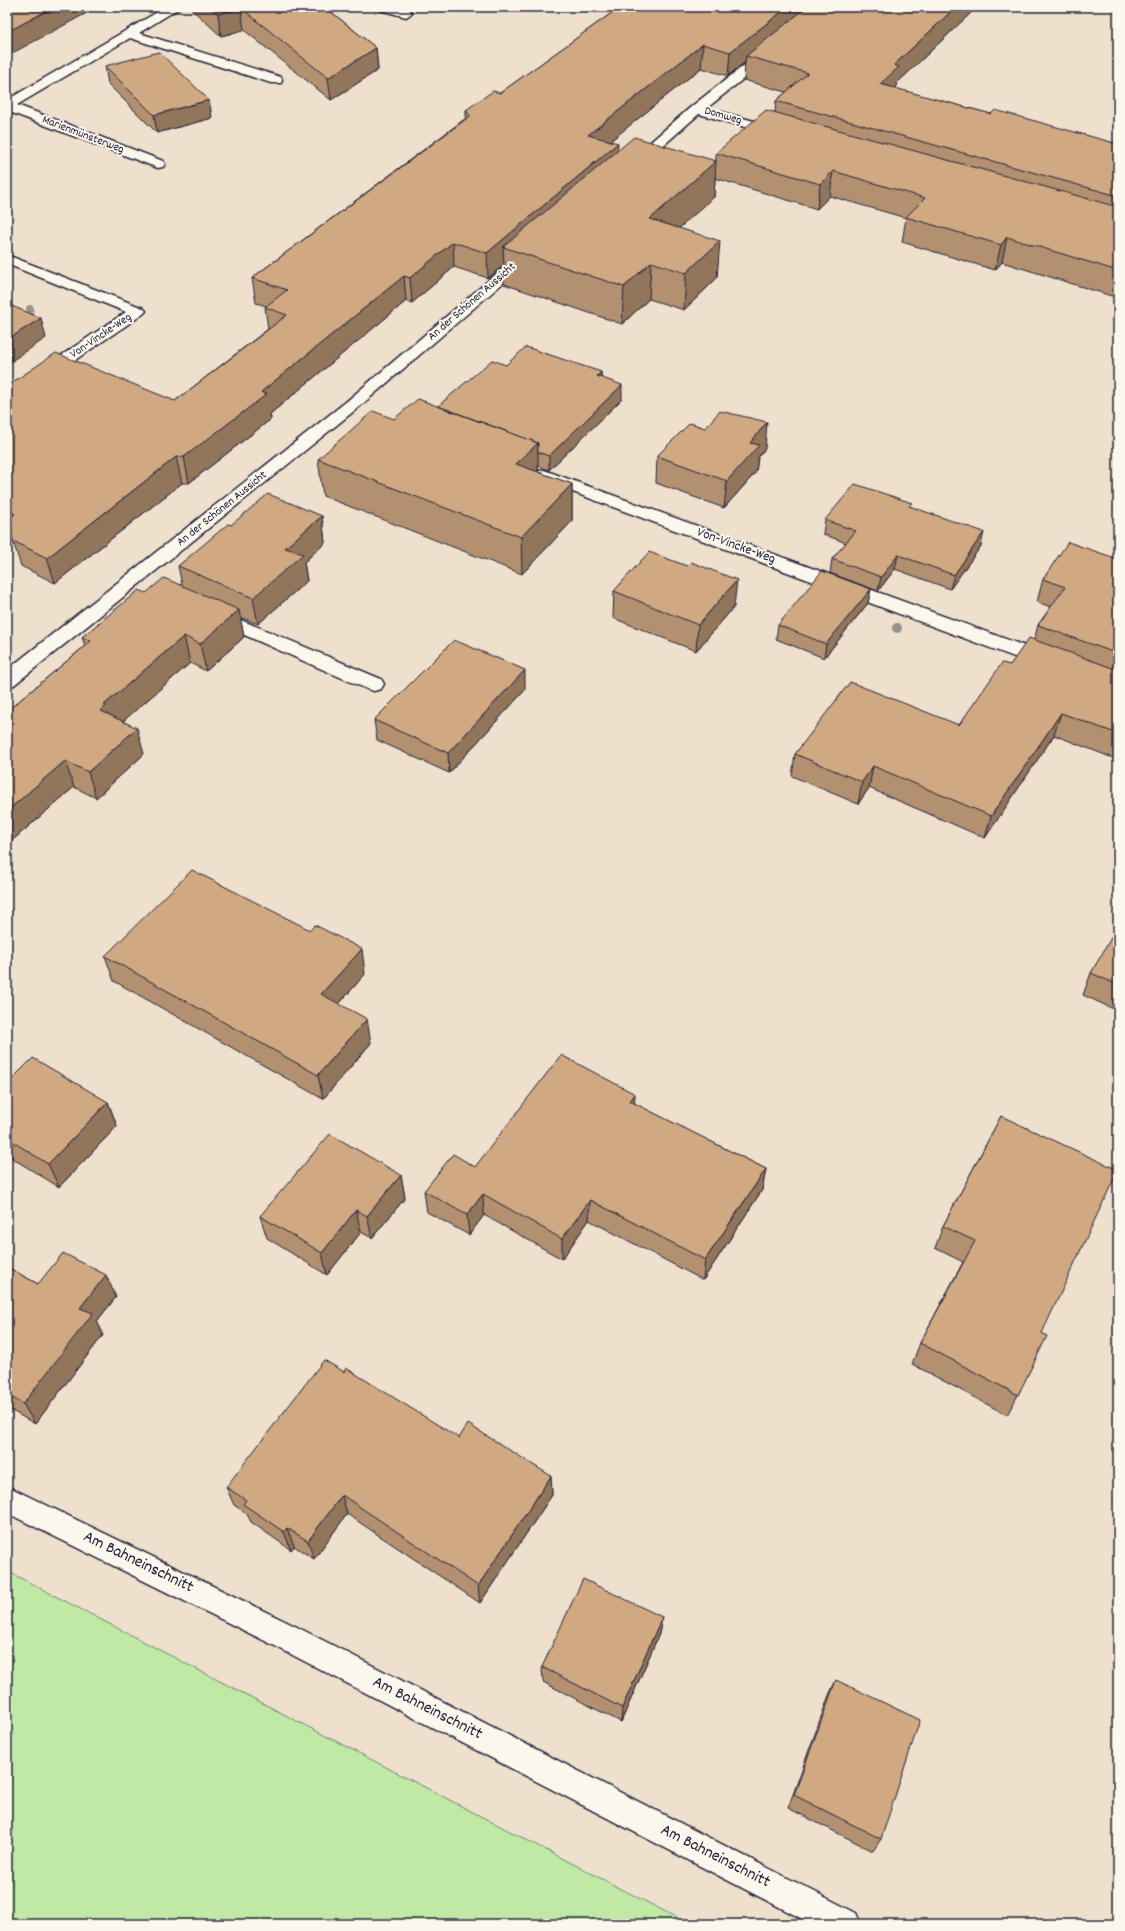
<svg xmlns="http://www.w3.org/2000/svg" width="1125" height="1931" font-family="Dekko,sans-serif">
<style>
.green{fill:#bfe9a5;stroke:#708670}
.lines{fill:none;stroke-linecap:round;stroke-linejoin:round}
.minor-casing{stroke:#22223b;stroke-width:3}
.minor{fill:#fbf7ec;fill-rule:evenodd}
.tree{fill:#93938b}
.wall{fill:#b39170;stroke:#22223b;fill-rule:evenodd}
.shaded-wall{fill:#92765b;stroke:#22223b}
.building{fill:#d0a982;stroke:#22223b}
.labels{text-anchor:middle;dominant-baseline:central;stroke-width:4;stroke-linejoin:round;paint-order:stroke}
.far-street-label{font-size:12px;fill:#22223b;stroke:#fbf7ec}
.street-label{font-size:14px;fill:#22223b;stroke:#fbf7ec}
.near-street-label{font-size:17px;fill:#22223b;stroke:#fbf7ec}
</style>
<rect width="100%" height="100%" fill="#eee0cc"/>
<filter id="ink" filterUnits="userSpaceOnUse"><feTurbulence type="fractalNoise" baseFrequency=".025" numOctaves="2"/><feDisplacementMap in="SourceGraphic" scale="8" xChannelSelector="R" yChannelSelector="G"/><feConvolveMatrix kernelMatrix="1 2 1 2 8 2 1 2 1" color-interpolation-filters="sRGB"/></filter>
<g filter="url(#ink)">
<path class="green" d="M7,1571L689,1924H7Z"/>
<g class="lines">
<defs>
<path id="minor" d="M166,7H181L139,33L281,77L282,80L281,83H271L130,38L17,105L163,161L165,164L163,167L158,168L7,111V100Z
M378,7H398L410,10L412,13L406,17L380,10Z
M769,48L775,52L773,55L707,108L783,129L785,132L783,135H773L699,114L640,166H630L628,163L630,160L692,106L765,49Z
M527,251L532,252L534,255L532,258L359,407L14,685L7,687V670L347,401L522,252Z
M7,255L143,308L146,311L143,314L13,402L7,404V392L126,312L7,264Z
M544,470L1055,657L1057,662L1055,667L1048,668L1041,667L538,479L536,475L538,471Z
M215,609L381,679L384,684L381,689L374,691L367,689L208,619L206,615L208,611Z
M7,1486L295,1626L856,1913L861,1924H812L275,1646L7,1513Z"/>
</defs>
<use href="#minor" class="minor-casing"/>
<use href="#minor" class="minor"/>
</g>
<g class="tree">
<circle cx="30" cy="309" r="4"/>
<circle cx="897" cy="628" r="5"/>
</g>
<path class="wall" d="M189,7H325L376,48L378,70L331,100L244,30L221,36Z
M620,7H977L897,83L896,89L991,114L1118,144V298L1002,262L995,270L902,242L906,218L830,196L817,209L715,178L714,197L679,228L717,278L684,310L649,299L622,324L504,284V265L488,278L454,267L412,303L406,301L270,414L271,419L189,483H182L55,583L21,566L13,541L12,535L7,532V386L175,401L268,329L265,307L266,306L256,303L252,278L466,118V110L500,93ZM745,62L744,80L786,92L776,101L775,112L716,153V161L618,151L610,141L701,68L728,76Z
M105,66L209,100L212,118L157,133L108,84Z
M506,365L601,372V377L622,399L549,470L538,466V472L572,484V521L522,574L323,496L318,459L438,406Z
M765,449L758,457L756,472L724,508L656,483L657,456Z
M911,507L981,546L950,589L895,569L878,591L830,573L832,559L846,543L823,534L825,520Z
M322,516L325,543L304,562L307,581L258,624L240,617L244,637L206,671L190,663L123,721L144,754L96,798L74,787L7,845V711L85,646L82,637L146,593L182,585L178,566L231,525Z
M1118,559V760L1054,735L985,838L869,788L858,804L792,776L795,754L959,725L1010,665L1034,640L1038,625L1051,607L1037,602L1043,579Z
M871,589L868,603L824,658L776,639L778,625Z
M614,591L734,607L696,651L613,618Z
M525,690L449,773L377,740L374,720Z
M1118,932V1011L1083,995L1091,973Z
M105,956L365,974L339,1004L371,1043L323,1099L114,981Z
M7,1084L108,1102L117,1126L59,1187L7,1155Z
M635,1104L766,1169L762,1190L703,1280L589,1220L562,1259L484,1215L469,1235L427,1212L424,1191L475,1167Z
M1001,1116L1042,1333L1018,1395L1007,1415L912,1364L920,1343L963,1262L935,1248L943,1226Z
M401,1175L405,1198L372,1238L361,1232L327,1275L267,1238L260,1216Z
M7,1267L38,1284L116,1297L97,1321L103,1335L35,1424L7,1408Z
M459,1438L551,1476L552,1495L480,1603L347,1514L314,1559L294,1546L291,1550L251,1522L247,1514L234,1505L226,1487Z
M662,1617L659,1634L621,1722L543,1682L542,1667Z
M836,1680L881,1839L873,1851L788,1808L829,1695Z"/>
<path class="shaded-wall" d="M54,7H98L7,56V32Z
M788,7H816L746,56L745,62L728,76L730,52Z
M956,7H977L897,83L896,91L880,84L894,65Z
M241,8L244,30L221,36L218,14Z
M703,44L701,68L588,159V135Z
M376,48L378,70L331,100L328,78Z
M209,100L212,118L157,133L154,115Z
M618,143L617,168L503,247L504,265L488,278L487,253Z
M716,161L714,197L648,256L650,219Z
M833,171L830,196L817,209L820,184Z
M1007,237L1002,262L995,270L1001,245Z
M720,241L717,278L684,310L686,273Z
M453,242L454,267L412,303L410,278Z
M651,262L649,299L622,324L624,287Z
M404,276L406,301L270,414L271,419L189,483L184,457L261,392Z
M41,318L46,338L7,364V340Z
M601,372L600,386L597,376Z
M622,385V399L549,470V456Z
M767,422L765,449L758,457L756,472L724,508L727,481L750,443Z
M538,443V480L516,464Z
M176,457L182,483L55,583L47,558Z
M572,484V521L522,574L521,537Z
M10,510L18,536L16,537L8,511Z
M322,516L325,543L304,562L307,581L258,624L253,598L285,548Z
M984,532L981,546L950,589L954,575Z
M898,555L895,569L878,591L881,577Z
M737,580L734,607L696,651L698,625Z
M871,589L868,603L824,658L826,644Z
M239,610L244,637L206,671L200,644Z
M184,636L190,663L113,730L101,711L104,705Z
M525,670V690L449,773L448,753Z
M1061,713L1054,735L985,838L991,816Z
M137,728L144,754L96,798L88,772Z
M65,761L74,787L7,845V811Z
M873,766L869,788L858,804L862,782Z
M362,949L365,974L326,1019L321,994Z
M367,1019L371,1043L323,1099L318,1075Z
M635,1094L634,1116L630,1101Z
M108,1102L117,1126L59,1187L48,1164Z
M766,1169L762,1190L703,1280L705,1260Z
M401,1175L405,1198L372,1238L367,1216Z
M483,1194L484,1215L469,1235L467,1215Z
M590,1200L589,1220L562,1259V1239Z
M356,1210L361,1232L327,1275L322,1253Z
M106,1275L116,1297L97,1321L103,1335L35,1424L23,1404L80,1308Z
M551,1476L552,1495L480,1603L478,1586Z
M342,1495L347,1514L314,1559L308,1541Z
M287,1528L294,1546L291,1550L284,1532Z
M662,1617L659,1634L621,1722L622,1708Z"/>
<path class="building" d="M7,7H54L7,32Z
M209,7H325L376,48L328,78L241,8L218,14Z
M620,7H788L730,52L703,44L588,135L618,143L487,253L453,242L410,278L404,276L261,392L267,394L184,457H176L47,558L13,541L10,518L15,514L10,510L8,511L7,510V386L56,353L175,401L287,315L265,307L287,290L252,278L470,116L466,110L493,91L500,93Z
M807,7H956L894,65L899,67L880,84L991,114L995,110L1118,144V196L776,101L808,73L746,56Z
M159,52L209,100L154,115L105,66Z
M766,110L1118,207V271L1007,237L1001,245L906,217L925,198L833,171L820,184L716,153Z
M634,137L716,161L650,219L720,241L686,273L651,262L624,287L503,247Z
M7,304L41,318L7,340Z
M526,347L601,372L597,376L622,385L549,456L538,452V443L438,406L492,360L506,365Z
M418,399L538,443L516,464L572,484L521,537L318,459L373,411L394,419Z
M720,411L767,422L750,443L759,445L727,481L657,456L690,423L705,428Z
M855,484L912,503L909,506L984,532L954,575L898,555L881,577L832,559L856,531L825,520Z
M268,494L322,516L285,548L303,554L253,598L178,566L228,524L231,525Z
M1068,542L1118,559V579L1116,582L1118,583V654L1038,625L1065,587L1043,579Z
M649,552L687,566L691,562L737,580L698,625L614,591Z
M822,571L871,589L826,644L778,625Z
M164,578L239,610L200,644L184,636L104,705L106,706L101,711L137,728L88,772L65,761L7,811V711L91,641L82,637L139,590L146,593Z
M1029,638L1118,670V734L1061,713L991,816L873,766L862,782L795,754L850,682L959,725L1002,663L1010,665Z
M454,640L525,670L448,753L374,720Z
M192,870L310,930L315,925L362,949L321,994L367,1019L318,1075L105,956Z
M1115,931L1118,932V985L1091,973Z
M561,1055L635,1094L630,1101L766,1169L705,1260L590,1200L562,1239L483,1194L467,1215L424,1191L453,1154L475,1167Z
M33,1058L108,1102L48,1164L7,1138V1084Z
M1001,1116L1118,1170L1042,1333L1047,1336L1018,1395L920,1343L975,1241L943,1226Z
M330,1134L401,1175L367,1216L356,1210L322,1253L260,1216Z
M63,1253L106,1275L80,1308L93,1313L23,1404L7,1395V1267L38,1284Z
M324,1360L344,1372L346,1368L459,1438L468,1424L551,1476L478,1586L342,1495L308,1541L287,1528L284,1532L243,1504L246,1500L226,1487Z
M583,1579L662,1617L622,1708L542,1667Z
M836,1680L920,1720L881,1839L794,1795Z"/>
</g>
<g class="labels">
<g class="far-street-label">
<text transform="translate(723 116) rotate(16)">Domweg</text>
<text transform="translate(83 135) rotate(21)">Marienmünsterweg</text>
<text transform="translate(472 302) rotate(-41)">An der Schönen Aussicht</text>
<text transform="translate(101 336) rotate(-34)">Von-Vincke-Weg</text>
<text transform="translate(222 509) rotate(-39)">An der Schönen Aussicht</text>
</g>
<g class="street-label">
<text transform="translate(736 546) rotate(20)">Von-Vincke-Weg</text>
</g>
<g class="near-street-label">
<text transform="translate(138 1563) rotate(26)">Am Bahneinschnitt</text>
<text transform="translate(427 1709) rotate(27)">Am Bahneinschnitt</text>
<text transform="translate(715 1857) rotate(27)">Am Bahneinschnitt</text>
</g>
</g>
<rect width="1125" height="1931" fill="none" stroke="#fbf7ec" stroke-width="24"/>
<rect x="12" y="12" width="1101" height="1907" fill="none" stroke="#22223b" stroke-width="1.5" filter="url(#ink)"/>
</svg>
